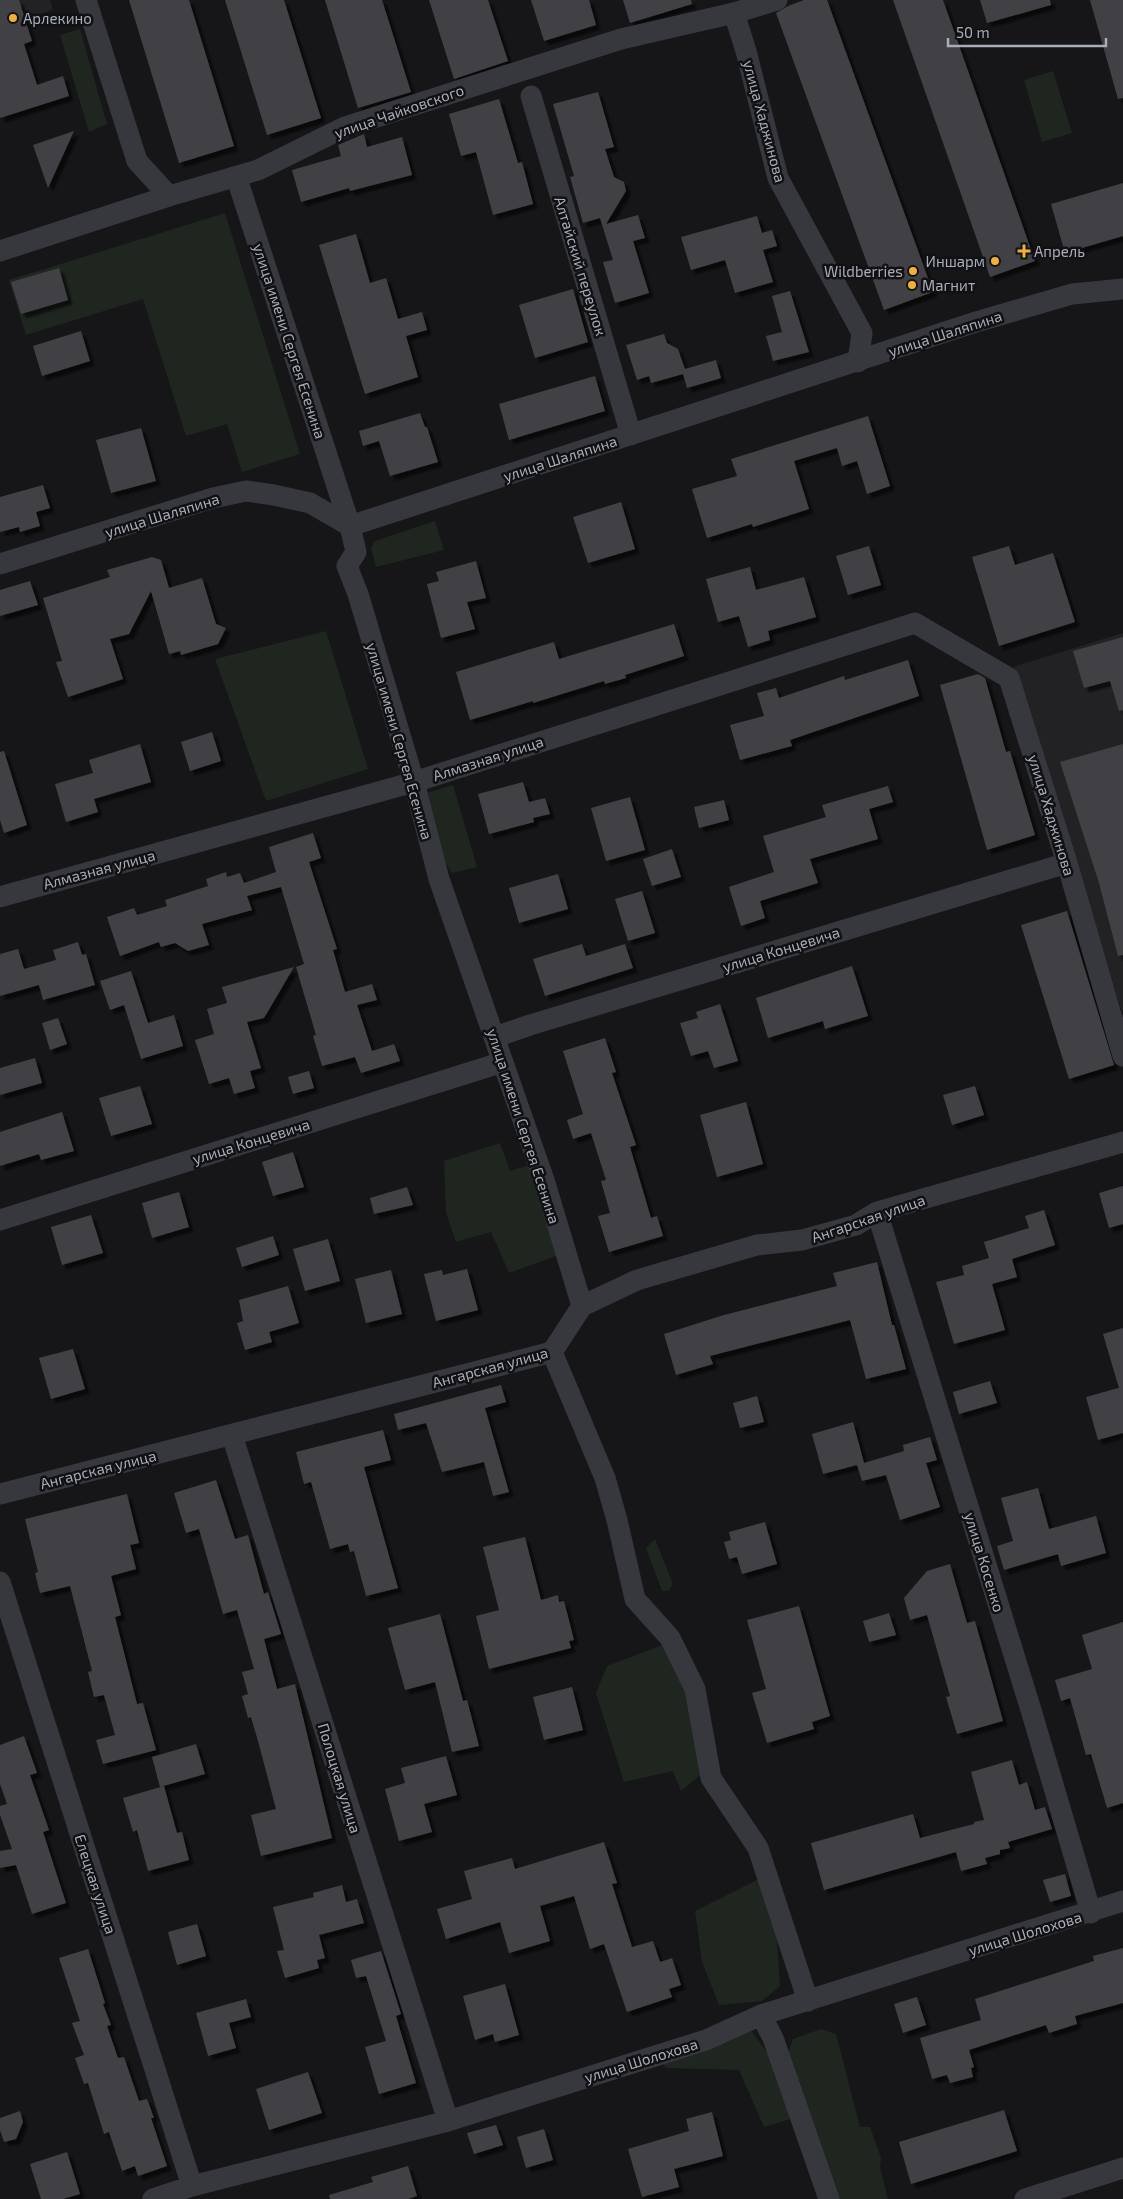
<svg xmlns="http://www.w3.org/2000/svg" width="1123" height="2199" font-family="'Exo 2',sans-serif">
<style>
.built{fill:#222225}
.green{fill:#1e261f}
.building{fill:#404145;filter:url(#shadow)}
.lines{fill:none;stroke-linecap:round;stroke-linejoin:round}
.minor{stroke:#37383d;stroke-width:21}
.poi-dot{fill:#f2b134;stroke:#111113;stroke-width:2}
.labels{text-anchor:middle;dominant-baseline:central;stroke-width:5;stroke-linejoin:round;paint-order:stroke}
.poi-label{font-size:15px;fill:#a8adb8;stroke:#111113;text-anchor:start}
.street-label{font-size:15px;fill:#a8adb8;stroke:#111113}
</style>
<defs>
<filter id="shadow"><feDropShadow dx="4.5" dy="4.5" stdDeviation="1" flood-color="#0009"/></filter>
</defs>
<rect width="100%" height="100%" fill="#161618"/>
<path class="built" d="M0,0H50L53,10L0,26Z
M1123,633V1015L1013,667Z"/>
<path class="green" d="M80,29L107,124L89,132L60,35Z
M1053,71L1072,133L1042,142L1024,80Z
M225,213L300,454L242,472L227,424L186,436L143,299L26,335L9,280Z
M435,521L444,550L376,567L371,548L375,541Z
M326,631L368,769L266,801L215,659Z
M453,785L477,867L452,873L441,856L423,794Z
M500,1143L510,1171L533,1164L562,1254L509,1273L491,1232L456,1242L446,1213L444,1161Z
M655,1539L673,1584L669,1591H662L646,1548Z
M665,1644L692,1695L703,1773L681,1791L673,1771L624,1782L596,1693L607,1666Z
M761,1878L776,1923L780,1986L762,2001L719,2005L702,1962L695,1911Z
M748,2026L774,2062L794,2118L764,2127L739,2070L666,2068L654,2052Z
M821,2029L836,2034L860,2127H870L881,2158L880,2167L888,2199H834L786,2058L793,2039Z"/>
<path class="building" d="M0,0H19L32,41L24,44L37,85L63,76L69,96L0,118Z
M129,0H189L234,146L179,163Z
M225,0H284L321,118L267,135Z
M325,0H382L411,92L358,108Z
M429,0H488L508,61L454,79Z
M531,0H589L596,25L544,41Z
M623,0H691L692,4L630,23Z
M804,0H827L933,292L884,310L776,13L788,6Z
M893,0H943L1035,261L990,277Z
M980,0H1050L1051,5L987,23Z
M1090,0H1123V98L1118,99Z
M598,92L614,147L605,149L614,177L624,182L626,191L606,224L638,215L645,238L633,241L649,293L615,303L603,262L613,260L600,218L583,223L570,177L574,176L553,104Z
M499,99L518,163L522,162L533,204L493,215L476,152L461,156L449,114Z
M74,131L48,188L33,145Z
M364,134L367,147L402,137L412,175L350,191L349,188L301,202L292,170L341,156L338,145Z
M1123,183V236L1065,253L1051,204Z
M757,216L762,233L772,230L777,246L763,250L773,282L735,293L725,260L691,270L681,237Z
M356,234L370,283L386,278L398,319L422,312L427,330L406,336L418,377L365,394L319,245Z
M59,268L68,300L21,314L11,282Z
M573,289L588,342L535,358L519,305Z
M790,291L809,352L773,361L766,336L782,332L772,296Z
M81,331L90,361L42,376L33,346Z
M664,334L667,343L678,349L685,369L716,360L721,378L687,388L683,374L651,383L649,376L637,380L626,345Z
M595,376L605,411L509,440L499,404Z
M420,413L425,427H427L438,462L390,476L379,441L363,446L359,431Z
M868,416L890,486L867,494L857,461L842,466L837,448L794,461L809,509L753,527L752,524L707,538L692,489L737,476L731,459Z
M141,428L156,481L111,493L96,440Z
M43,485L50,508L36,512L40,526L20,532L19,527L0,532V497Z
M621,502L635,549L588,563L573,517Z
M869,546L881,585L848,595L836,556Z
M1009,546L1015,565L1053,553L1075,622L999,646L972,557Z
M152,557L161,560L169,588L202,578L216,624L226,628L218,644L181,655L180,651L169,654L151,591L129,634L110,639L123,679L68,697L56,662L62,661L43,598L110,577L107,570Z
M476,561L486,598L467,602L475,629L441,638L427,584L439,581L436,572Z
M750,567L756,590L804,577L816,617L768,631L770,640L748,647L739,616L718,622L706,579Z
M30,581L38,605L0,616V590Z
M674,624L684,656L625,675L626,678L605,684L604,681L533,703V701L470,720L456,672L554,642L559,659Z
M1123,637V710L1119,711L1110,681L1084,688L1073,651Z
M908,660L919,696L790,740L792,746L740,760L730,725L764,716L757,693L776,688L779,698L844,676L845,680Z
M978,674L985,678L1006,752L1010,751L1035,835L987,850L940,685Z
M212,732L221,761L190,771L181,742Z
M140,744L151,782L94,799L98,812L66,822L55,784L93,773L89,760Z
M1123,744V955L1118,956L1099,883L1060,762Z
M4,751L27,825L4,833L0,820V752Z
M523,782L529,802L545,798L550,814L533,818L534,822L489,834L478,794Z
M888,786L893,802L869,809L878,839L810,859L818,883L760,901L765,918L741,926L729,887L774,872L763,836L826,817L822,805Z
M630,797L645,850L606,861L591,808Z
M724,800L729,820L699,828L694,807Z
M313,833L321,858L309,862L337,949L333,950L345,992L372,984L377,1000L357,1005L372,1051L394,1044L400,1061L361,1073L355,1057L322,1066L313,1036L316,1035L296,967L304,964L281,887L247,896L252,910L202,924L209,945L188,951L175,943L161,947L159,942L120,956L107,917L134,908L137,915L167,906L165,900L208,886L206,879L226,872L227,877L240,873L244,883L276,872L269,847Z
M672,849L681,877L652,886L643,859Z
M558,874L568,909L519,923L509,888Z
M642,891L655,933L628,941L615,899Z
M1067,911L1114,1065L1069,1079L1021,925Z
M78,942L82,955L86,954L95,985L43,1000L39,985L0,996V954L18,949L24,969L56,960L53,950Z
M582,944L586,956L625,944L633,968L545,996L533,959Z
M852,966L868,1016L825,1029L823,1021L768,1038L756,998Z
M294,967L264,1018L247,1022L261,1068L250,1071L255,1088L234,1094L229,1078L209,1084L195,1040L214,1034L207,1009L227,1003L222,987Z
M131,971L148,1023L174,1015L183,1046L141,1059L124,1005L110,1010L100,981Z
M720,1004L738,1061L714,1068L708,1051L691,1056L680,1023L698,1018L696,1012Z
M58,1018L67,1044L50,1050L42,1023Z
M605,1038L616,1072L612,1073L636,1145L630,1147L651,1218L657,1216L663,1236L609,1252L598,1216L610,1213L601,1181L606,1180L591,1133L573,1139L567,1120L583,1114L563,1051Z
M35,1058L42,1083L0,1095V1068Z
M309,1071L314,1088L293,1094L288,1077Z
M140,1086L152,1124L111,1136L99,1098Z
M975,1086L984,1115L952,1125L943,1095Z
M746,1102L763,1164L717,1177L700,1115Z
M62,1112L74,1151L41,1160L39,1154L0,1166V1132Z
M293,1152L304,1187L273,1196L262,1162Z
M1123,1186V1224L1109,1228L1099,1193Z
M407,1187L413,1205L374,1214L370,1198Z
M179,1192L189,1227L152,1238L142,1203Z
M1044,1210L1055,1245L1012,1259L1017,1277L992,1284L1005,1330L954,1344L936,1282L964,1275L962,1266L989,1258L984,1242L1029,1228L1025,1216Z
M91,1215L103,1253L62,1265L51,1227Z
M273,1236L279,1255L242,1267L236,1248Z
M328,1239L340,1281L305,1291L293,1249Z
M877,1262L892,1325H894L906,1369L866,1379L850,1320L710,1356L713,1364L676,1375L664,1334L724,1315L837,1286L833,1273Z
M467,1269L478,1310L436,1321L424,1274L442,1270L443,1275Z
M391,1270L402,1314L366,1323L355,1279Z
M288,1286L299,1323L269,1332L272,1342L245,1350L237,1323L243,1321L239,1300Z
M1123,1328V1433L1098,1440L1086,1397L1122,1387L1119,1388L1103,1334Z
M73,1349L85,1389L51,1399L39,1358Z
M990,1381L997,1403L959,1414L953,1392Z
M501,1385L506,1402L485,1408L509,1492L493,1496L484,1462L442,1472L426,1423L398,1430L394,1414Z
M757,1396L764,1422L740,1428L733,1403Z
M853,1422L864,1463L904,1451L903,1445L930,1437L937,1460L926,1463L940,1507L900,1520L886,1475L862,1481L857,1465L823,1474L812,1434Z
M383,1430L391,1460L364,1467L398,1588L366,1596L354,1551L350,1552L348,1544L330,1549L311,1482L304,1484L296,1452Z
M216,1480L235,1539L248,1535L264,1594L268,1592L281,1634L264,1639L277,1689L295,1684L332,1838L261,1856L251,1815L276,1809L258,1741L251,1717L248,1718L242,1696L248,1694L242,1672L254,1669L237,1610L223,1614L199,1529L186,1533L174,1493Z
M1038,1488L1049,1529L1096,1516L1106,1553L1061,1566L1058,1554L1004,1570L997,1546L1013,1541L1001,1498Z
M127,1494L139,1543L130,1545L136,1569L111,1576L121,1615L115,1617L137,1704L143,1703L156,1750L103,1764L96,1740L115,1735L104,1695L94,1697L88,1672L92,1671L70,1586L40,1593L35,1573L38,1572L25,1519Z
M765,1522L777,1564L742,1574L737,1557L729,1559L724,1542L731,1540L729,1532Z
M525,1537L541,1600L558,1595L559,1602L564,1601L574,1640L569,1641L571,1648L489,1669L476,1616L499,1610L483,1547Z
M950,1564L967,1623L975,1621L1003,1721L957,1734L946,1697L950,1696L927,1615L910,1620L904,1598L927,1571Z
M799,1606L830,1716L812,1722L814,1729L767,1743L752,1693L766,1689L747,1620Z
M889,1613L896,1635L869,1642L863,1621Z
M440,1614L463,1701L467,1700L479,1746L452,1752L435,1682L405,1690L388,1628Z
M1123,1622V1803L1107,1808L1091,1754L1086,1755L1070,1698L1061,1701L1055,1680L1092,1669L1082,1635Z
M572,1687L583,1730L544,1740L533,1697Z
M24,1736L37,1773L30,1775L49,1830L43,1832L66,1903L32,1914L16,1865L0,1868V1851L12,1849L0,1815V1806L7,1804L0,1784V1745Z
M196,1744L205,1774L160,1787L152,1757Z
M446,1756L457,1795L424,1804L432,1832L399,1841L385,1789L405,1783L401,1768Z
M1012,1760L1019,1785L1027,1782L1035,1810L1045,1807L1052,1829L1008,1842L1010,1848L1000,1850V1854L985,1858L987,1864L961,1871L956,1852L824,1890L811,1843L913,1814L920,1838L974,1824V1822L984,1820L971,1772Z
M164,1786L177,1833L182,1832L189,1860L148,1871L137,1830L133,1832L123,1798Z
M604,1842L617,1883L612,1884L632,1947L653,1941L660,1962L672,1958L681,1985L669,1989L672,1997L627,2012L604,1944L590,1949L574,1896L540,1906L550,1941L509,1953L500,1922L446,1939L437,1909L472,1899L464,1871L512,1858L515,1869Z
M1065,1874L1071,1896L1050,1902L1043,1880Z
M342,1885L346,1902L357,1899L364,1923L319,1935L325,1958L317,1960L319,1968L285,1978L277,1951L284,1950L273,1907L314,1897L313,1893Z
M197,1924L206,1956L177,1965L168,1932Z
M1123,1948V2003L1075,2016L1077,2024L1049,2033L1046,2025L969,2050L974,2067L971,2068L973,2077L950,2083L947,2075L932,2079L920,2038L981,2020L975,1999L1094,1961L1093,1956Z
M88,1949L105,2003L103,2004L111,2025L107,2026L118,2058L124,2057L139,2101L147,2099L154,2118H151L167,2166L138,2176L135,2166L122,2171L109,2132L104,2134L88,2083L84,2084L75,2058L84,2055L72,2023L80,2021L59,1958Z
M381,1951L401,2014L396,2016L416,2083L379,2094L365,2047L386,2041L366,1976L356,1978L351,1960Z
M505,1984L519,2035L495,2042L493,2034L475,2040L463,1996Z
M917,1997L926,2025L903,2033L894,2004Z
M246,1999L251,2017L229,2023L236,2048L208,2056L196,2013Z
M308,2072L322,2113L269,2130L256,2089Z
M1004,2110L1017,2151L911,2184L899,2142Z
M20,2111L23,2122L16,2139L4,2142L0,2130V2118Z
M712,2112L723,2156L674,2169L679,2187L642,2197L628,2149L689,2131L686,2119Z
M496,2125L503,2145L474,2154L467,2133Z
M544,2129L553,2160L526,2168L517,2137Z
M67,2152L80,2194L63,2199H41L30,2164Z
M408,2166L417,2196L408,2199H330L329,2195L373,2182L371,2177Z"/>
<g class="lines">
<path class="minor" d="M86,0L137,161L169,196
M734,13L746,51L778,178L862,333L858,362
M531,96L631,435
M233,177L239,185L350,526L356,552L347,566L358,594L414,782L439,879L544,1180L582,1306
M0,251L169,196L258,170L345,127L621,39L734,13L777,0
M0,564L213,498L246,491L274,495L310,503L350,526L976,322L1072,294L1123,289
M0,897L414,782L915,623L1009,678L1067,863L1123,1056
M495,1037L530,1025L1067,863
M877,1212L1031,1710L1091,1913
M0,1220L503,1062
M552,1352L605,1478L617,1520L635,1599L670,1638L695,1689L711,1778L758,1848L808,2001
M232,1435L448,2121
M0,1494L552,1352L582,1306L637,1280L757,1245L802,1240L856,1225L877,1212L1123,1142
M0,1582L192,2186
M761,2015L773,2038L829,2199
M153,2199L192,2186L448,2121L706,2040L761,2015L1123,1901
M1025,2199L1123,2168"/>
</g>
<g class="poi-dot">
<circle cx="13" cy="18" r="5"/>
<path d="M1021.5 243.5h5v5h5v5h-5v5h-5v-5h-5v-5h5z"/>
<circle cx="995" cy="261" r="5"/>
<circle cx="913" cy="271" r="5"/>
<circle cx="912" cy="285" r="5"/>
</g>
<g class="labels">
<g class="poi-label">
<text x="23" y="18">Арлекино</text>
<text x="1034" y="251">Апрель</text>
<text x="985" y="261" text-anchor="end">Иншарм</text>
<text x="903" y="271" text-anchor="end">Wildberries</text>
<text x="922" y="285">Магнит</text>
</g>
<g class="street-label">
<text transform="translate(399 111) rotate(-19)">улица Чайковского</text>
<text transform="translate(765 121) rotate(75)">улица Хаджинова</text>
<text transform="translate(581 266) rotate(73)">Алтайский переулок</text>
<text transform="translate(945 333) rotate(-18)">улица Шаляпина</text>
<text transform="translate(290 341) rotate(72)">улица имени Сергея Есенина</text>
<text transform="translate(560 458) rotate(-18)">улица Шаляпина</text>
<text transform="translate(162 515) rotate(-17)">улица Шаляпина</text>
<text transform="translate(400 741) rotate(74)">улица имени Сергея Есенина</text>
<text transform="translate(488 758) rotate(-18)">Алмазная улица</text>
<text transform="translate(1052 815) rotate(73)">улица Хаджинова</text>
<text transform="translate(99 869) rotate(-15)">Алмазная улица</text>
<text transform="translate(781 949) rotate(-17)">улица Концевича</text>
<text transform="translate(524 1126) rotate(72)">улица имени Сергея Есенина</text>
<text transform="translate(251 1141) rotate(-17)">улица Концевича</text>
<text transform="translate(868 1218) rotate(-19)">Ангарская улица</text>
<text transform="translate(490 1367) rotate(-15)">Ангарская улица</text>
<text transform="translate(98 1469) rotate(-14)">Ангарская улица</text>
<text transform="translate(985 1562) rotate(73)">улица Косенко</text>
<text transform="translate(340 1778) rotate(73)">Полоцкая улица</text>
<text transform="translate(96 1884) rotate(72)">Елецкая улица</text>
<text transform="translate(1025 1933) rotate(-17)">улица Шолохова</text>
<text transform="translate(641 2060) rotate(-17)">улица Шолохова</text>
</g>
</g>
<path d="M948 38v8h158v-8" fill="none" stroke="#a8adb8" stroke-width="2.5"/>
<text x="956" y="38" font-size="15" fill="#a8adb8" stroke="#111113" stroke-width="4" paint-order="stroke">50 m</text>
</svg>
